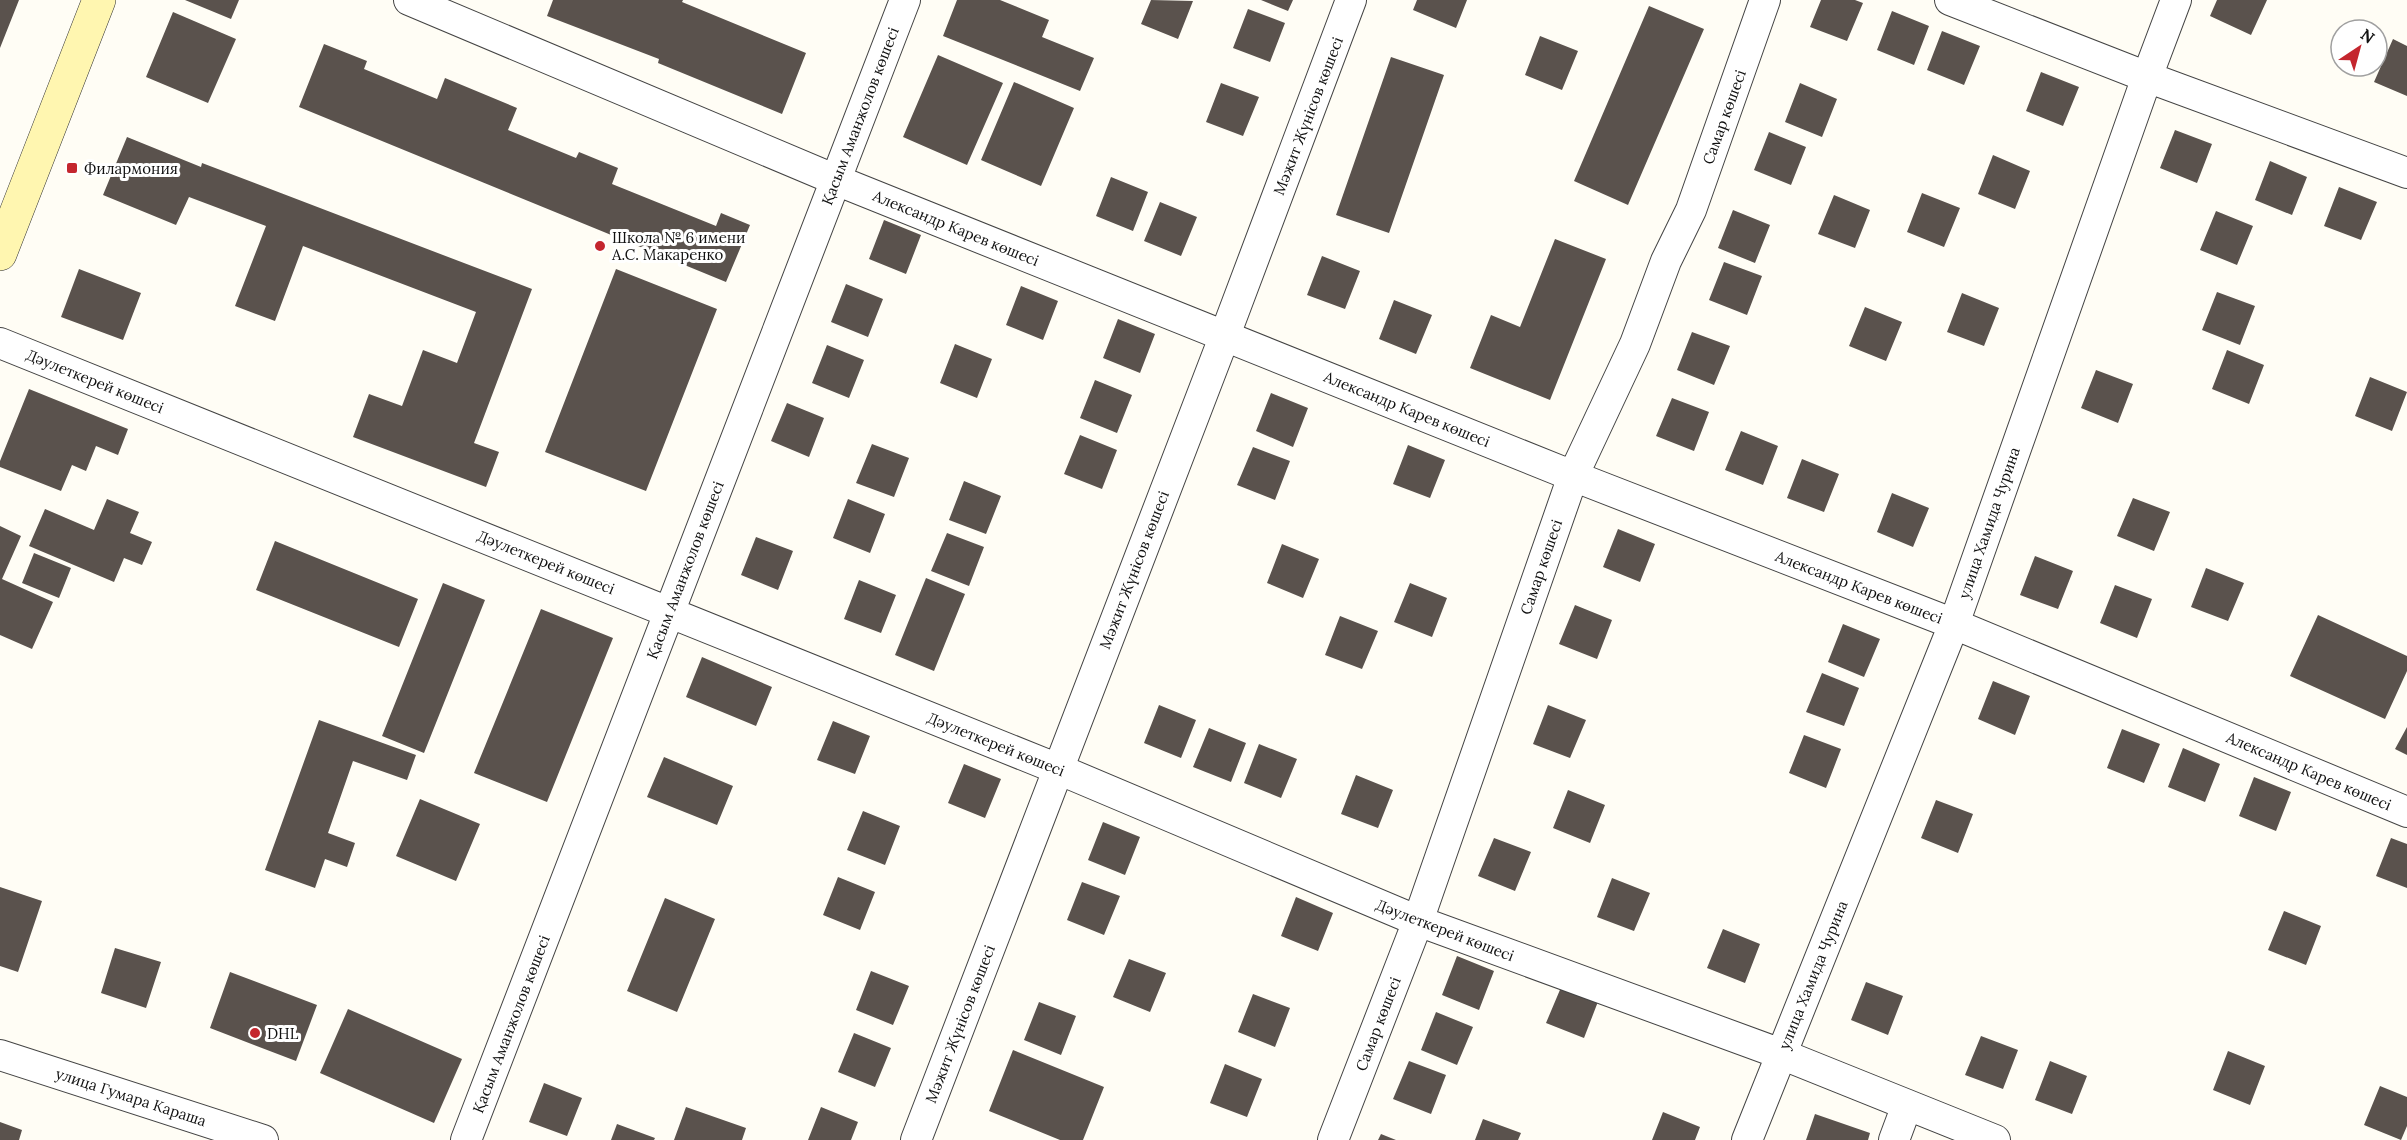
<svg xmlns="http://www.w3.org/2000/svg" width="2407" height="1140" font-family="Lora,serif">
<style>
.building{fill:#5a524d}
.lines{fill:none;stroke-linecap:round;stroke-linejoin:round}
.minor-casing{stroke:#444;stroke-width:32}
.secondary-casing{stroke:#333;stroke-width:34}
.minor{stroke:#fff;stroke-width:30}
.secondary{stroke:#fff6b0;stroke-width:33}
.poi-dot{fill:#c4262e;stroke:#fff;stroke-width:2}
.labels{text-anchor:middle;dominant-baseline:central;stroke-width:6;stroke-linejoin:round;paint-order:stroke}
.street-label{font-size:15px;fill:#111;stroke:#fff}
.poi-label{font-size:15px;fill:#111;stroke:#fff;text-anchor:start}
</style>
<rect width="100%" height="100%" fill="#fffdf5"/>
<path class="building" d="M0,0H19L0,48Z
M185,0H239L231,19Z
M553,0H683L682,2L806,53L782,114L658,63L659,59L547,16Z
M957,0H1000L1049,20L1042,37L1094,58L1080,91L943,36Z
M1151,0L1193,1L1178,39L1141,24Z
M1261,0H1293L1288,11Z
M1417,0H1467L1456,28L1413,10Z
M1821,0H1855L1863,3L1847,41L1810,27Z
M2217,0H2267L2251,35L2210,16Z
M1649,6L1704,29L1628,205L1574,181Z
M1248,9L1285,23L1270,62L1233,48Z
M1892,11L1929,26L1914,65L1877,50Z
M173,12L236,39L208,103L146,77Z
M1942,31L1980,46L1964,85L1927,70Z
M1540,36L1578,51L1562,90L1525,75Z
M2393,39L2407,46V96L2374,82Z
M324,44L367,61L364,69L437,99L445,78L517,108L508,130L576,158L579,152L618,168L612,184L716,226L721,213L750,225L726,282L299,107Z
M938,55L1003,83L967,165L903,137Z
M1391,57L1444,75L1389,233L1336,215Z
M2041,72L2079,87L2063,126L2026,111Z
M1014,82L1074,108L1041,186L981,160Z
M1221,83L1259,97L1243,136L1206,122Z
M1800,83L1837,99L1822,137L1785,122Z
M2175,130L2212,144L2197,183L2160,168Z
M1769,132L1806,147L1791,185L1754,170Z
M127,137L201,167L202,163L532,289L474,443L499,452L486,487L353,437L369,394L402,406L423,350L457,363L476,312L303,246L275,321L235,306L266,226L189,197L176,225L103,195Z
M1993,155L2030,171L2015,209L1978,194Z
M2270,161L2307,177L2292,215L2255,200Z
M1111,177L1148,192L1133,231L1096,216Z
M2339,187L2377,202L2361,240L2324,226Z
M1922,193L1960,208L1944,247L1907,232Z
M1834,195L1870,210L1855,248L1818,234Z
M1160,202L1197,217L1181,256L1144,241Z
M1733,210L1770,225L1755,263L1718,248Z
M2216,211L2253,226L2237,265L2200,250Z
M884,220L921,235L906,274L869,259Z
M1555,239L1606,259L1550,400L1470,368L1491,315L1520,327Z
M1322,256L1360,271L1345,309L1307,295Z
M1724,262L1762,276L1747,315L1709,300Z
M79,269L141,293L123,340L61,317Z
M616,269L717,309L646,491L545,452Z
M846,284L883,299L868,337L831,322Z
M1021,286L1058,301L1043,340L1006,325Z
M2217,292L2255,306L2240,345L2202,330Z
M1962,293L1999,308L1984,346L1947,332Z
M1394,300L1432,315L1416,354L1379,339Z
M1865,307L1902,322L1886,361L1849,346Z
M1118,319L1155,334L1140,373L1103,358Z
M1692,332L1730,346L1714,385L1677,370Z
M955,344L992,359L977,398L940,383Z
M827,345L864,360L849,398L812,383Z
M2227,350L2264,365L2249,404L2212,389Z
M2096,370L2133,384L2118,423L2081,408Z
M2370,377L2407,392L2392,431L2355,416Z
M1095,380L1132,395L1117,433L1080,418Z
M29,389L128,429L118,455L96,446L86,471L72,465L61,491L0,467V461Z
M1271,393L1308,408L1293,447L1256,431Z
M1672,398L1709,412L1694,451L1656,436Z
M787,403L824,418L809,457L771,441Z
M1741,431L1778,446L1763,485L1725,470Z
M1080,435L1117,450L1102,489L1064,474Z
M872,444L909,458L894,497L856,483Z
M1408,445L1445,460L1430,498L1393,484Z
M1253,447L1290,461L1275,500L1237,485Z
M1802,459L1839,474L1824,512L1787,498Z
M964,481L1001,496L986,534L949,520Z
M1892,493L1929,508L1913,547L1877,532Z
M2133,498L2170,512L2154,551L2117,536Z
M107,499L139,512L130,533L152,542L142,565L124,558L114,582L29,546L45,509L94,530Z
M848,499L885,514L870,553L833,538Z
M0,526L21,536L2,579L53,602L32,649L0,635Z
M1618,529L1655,544L1640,582L1603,567Z
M947,533L984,547L969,586L931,571Z
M756,537L793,551L778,590L741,575Z
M275,541L418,599L399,647L256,590Z
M1282,544L1319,559L1303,598L1267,583Z
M34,553L71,568L59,598L22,583Z
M2035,556L2073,571L2058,609L2020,595Z
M2206,568L2244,583L2228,621L2191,607Z
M926,578L965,594L934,671L895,655Z
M859,580L896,595L881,633L844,619Z
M443,583L485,600L424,753L382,736Z
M1410,583L1447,598L1432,637L1394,622Z
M2115,585L2152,599L2137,638L2100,623Z
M1575,605L1612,620L1597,659L1559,644Z
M541,609L613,638L547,802L474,773Z
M2318,615L2407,656V671L2385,719L2290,676Z
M1340,616L1378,631L1362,669L1325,655Z
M1843,624L1880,639L1864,677L1828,662Z
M702,657L772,687L756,726L686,697Z
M1822,673L1859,688L1844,726L1806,712Z
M1993,681L2030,696L2015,735L1978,719Z
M1159,705L1196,720L1181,758L1144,743Z
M1548,705L1586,720L1570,758L1533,744Z
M319,720L416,755L407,780L353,761L328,833L355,843L347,867L325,859L315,888L265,870Z
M833,721L870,736L855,774L817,760Z
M2407,727V755L2395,749Z
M1209,728L1246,743L1231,782L1193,767Z
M2122,729L2160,744L2144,783L2107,768Z
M1804,735L1841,749L1826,788L1789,773Z
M1259,744L1297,759L1281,798L1244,783Z
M2183,748L2220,764L2205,802L2168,787Z
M664,757L733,786L717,825L647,797Z
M964,764L1001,779L985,818L948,803Z
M1356,775L1393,790L1378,828L1341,814Z
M2254,777L2291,792L2276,831L2239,816Z
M1568,790L1605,805L1590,843L1553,828Z
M420,799L480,824L456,881L396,856Z
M1936,800L1973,814L1958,853L1921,838Z
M863,811L900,826L885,865L847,850Z
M1103,822L1140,837L1125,875L1088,860Z
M1494,838L1531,852L1515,891L1478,876Z
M2391,838L2407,844V888L2376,876Z
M838,877L875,892L860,930L823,915Z
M1612,878L1650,893L1634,931L1597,917Z
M1082,882L1120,896L1104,935L1067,920Z
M0,887L42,901L18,972L0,966Z
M1296,897L1333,913L1318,951L1281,936Z
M665,898L715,919L677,1012L627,991Z
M2284,911L2321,926L2306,965L2268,950Z
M1723,929L1760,944L1745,983L1707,968Z
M115,948L161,962L146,1008L101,993Z
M1457,956L1494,971L1479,1010L1442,995Z
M1129,959L1166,973L1150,1012L1113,997Z
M871,971L909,986L893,1025L856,1010Z
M230,972L317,1005L296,1061L210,1028Z
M1866,982L1903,996L1888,1035L1851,1020Z
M1562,985L1599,999L1584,1038L1546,1023Z
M1253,994L1290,1008L1275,1047L1238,1032Z
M1039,1002L1076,1016L1061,1055L1024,1040Z
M348,1009L462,1059L434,1123L320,1073Z
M1436,1012L1473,1027L1457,1065L1421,1050Z
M854,1033L891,1048L875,1087L838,1072Z
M1981,1036L2018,1050L2003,1089L1965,1075Z
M1013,1050L1104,1087L1083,1140H1060L989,1111Z
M2228,1051L2265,1066L2250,1105L2213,1090Z
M1409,1061L1446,1075L1431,1114L1393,1099Z
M2050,1061L2087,1076L2072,1114L2035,1100Z
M1225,1064L1262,1079L1247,1117L1210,1103Z
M544,1083L582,1098L567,1136L529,1122Z
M2380,1086L2407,1097V1126L2401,1140L2364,1125Z
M686,1107L746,1128L742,1140H674Z
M821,1107L858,1122L851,1140H808Z
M1663,1112L1700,1127L1695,1140H1652Z
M1815,1114L1870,1133L1868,1140H1806Z
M1483,1119L1521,1133L1518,1140H1475Z
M0,1122L22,1130L19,1140H0Z
M617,1124L655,1138L654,1140H611Z
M1381,1134L1396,1140H1378Z"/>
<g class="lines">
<defs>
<path id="minor" d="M409,0L836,180L1573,476L1954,624L2407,812
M1950,0L2147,77L2407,173
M0,343L1058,769L1418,921L1781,1054L1995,1140
M0,1055L263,1140
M466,1140L905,0
M916,1140L1225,335L1351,0
M1333,1140L1418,921L1573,476L1635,344L1666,261L1691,210L1765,0
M1747,1140L1954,624L2147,77L2176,0
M1894,1140L1907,1105"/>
<path id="secondary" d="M0,254L99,0"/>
</defs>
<use href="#minor" class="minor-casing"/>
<use href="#secondary" class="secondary-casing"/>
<use href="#minor" class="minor"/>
<use href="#secondary" class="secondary"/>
</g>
<g class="poi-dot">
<rect x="66" y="162" width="12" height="12" rx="3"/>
<circle cx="600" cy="246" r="6"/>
<circle cx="255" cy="1033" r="6"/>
</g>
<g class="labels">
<g class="street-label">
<text transform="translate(860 116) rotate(-69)">Қасым Аманжолов көшесі</text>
<text transform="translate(1308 116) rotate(-69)">Мәжит Жүнісов көшесі</text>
<text transform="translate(1724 117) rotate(-70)">Самар көшесі</text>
<text transform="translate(956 228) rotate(22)">Александр Карев көшесі</text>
<text transform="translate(95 381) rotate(22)">Дәулеткерей көшесі</text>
<text transform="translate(1407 409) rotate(22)">Александр Карев көшесі</text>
<text transform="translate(1989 523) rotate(-71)">улица Хамида Чурина</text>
<text transform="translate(546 562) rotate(22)">Дәулеткерей көшесі</text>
<text transform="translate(1541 567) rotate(-71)">Самар көшесі</text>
<text transform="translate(685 570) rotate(-69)">Қасым Аманжолов көшесі</text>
<text transform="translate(1134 570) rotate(-69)">Мәжит Жүнісов көшесі</text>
<text transform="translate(1859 587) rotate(21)">Александр Карев көшесі</text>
<text transform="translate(996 744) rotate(22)">Дәулеткерей көшесі</text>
<text transform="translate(2309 771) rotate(23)">Александр Карев көшесі</text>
<text transform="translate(1445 930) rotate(21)">Дәулеткерей көшесі</text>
<text transform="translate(1813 975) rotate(-68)">улица Хамида Чурина</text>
<text transform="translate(511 1024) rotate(-69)">Қасым Аманжолов көшесі</text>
<text transform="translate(960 1024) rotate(-69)">Мәжит Жүнісов көшесі</text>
<text transform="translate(1378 1024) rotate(-69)">Самар көшесі</text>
<text transform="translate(131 1097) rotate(18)">улица Гумара Караша</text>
</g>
<g class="poi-label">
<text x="84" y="168">Филармония</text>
<text x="612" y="237">Школа № 6 имени<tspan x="612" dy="17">А.С. Макаренко</tspan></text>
<text x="267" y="1033">DHL</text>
</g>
</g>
<g transform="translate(2359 48) rotate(36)"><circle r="28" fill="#ffffff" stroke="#a0a0a0" stroke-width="1.5"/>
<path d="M0-4.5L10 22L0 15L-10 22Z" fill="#c4262e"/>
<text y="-9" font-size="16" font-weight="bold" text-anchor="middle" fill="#111111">N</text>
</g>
</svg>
